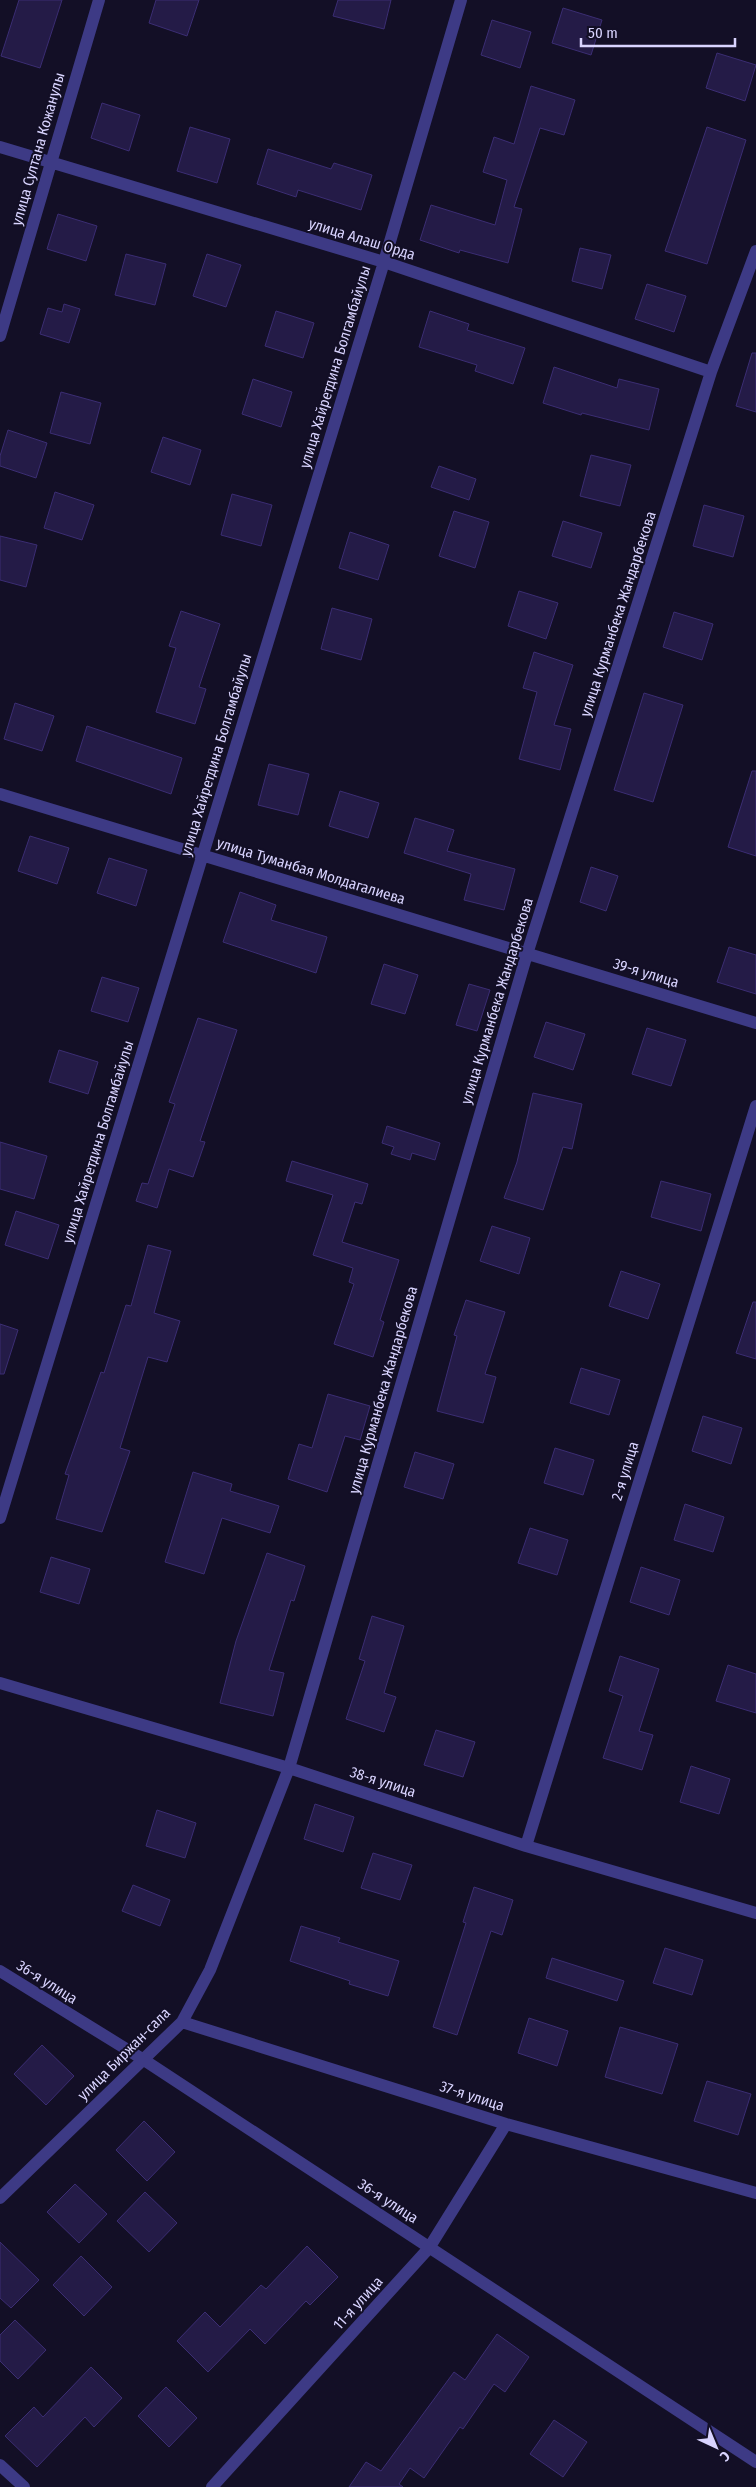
<svg xmlns="http://www.w3.org/2000/svg" width="756" height="2487" font-family="'Fira Sans Condensed',sans-serif">
<style>
.building{fill:#241b47;stroke:#3b2d73}
.lines{fill:none;stroke-linecap:round;stroke-linejoin:round}
.minor{stroke:#3d3a85;stroke-width:12}
.labels{text-anchor:middle;dominant-baseline:central;stroke-width:4;stroke-linejoin:round;paint-order:stroke}
.street-label{font-size:15px;fill:#d9d4ff;stroke:#130f26}
</style>
<rect width="100%" height="100%" fill="#130f26"/>
<path class="building" d="M19,0H62L40,68L1,56Z
M156,0H199L187,36L149,23Z
M338,0H391L384,29L333,16Z
M563,8L602,20L591,55L552,43Z
M492,20L531,32L520,68L481,55Z
M717,53L756,65L745,101L706,88Z
M531,86L575,100L564,135L540,128L514,207L522,209L508,263L460,250L459,253L420,240L431,205L495,225L507,180L483,172L494,137L514,144Z
M102,103L140,115L129,151L91,138Z
M190,127L230,139L217,183L177,171Z
M707,127L746,140L707,264L665,251Z
M268,149L331,169L334,163L372,175L361,210L298,190L296,197L257,184Z
M58,214L97,226L86,261L47,249Z
M580,248L611,255L602,289L572,281Z
M126,254L166,264L155,305L115,295Z
M207,254L241,265L226,307L193,296Z
M647,284L686,296L674,332L635,319Z
M64,304L80,309L69,343L40,334L48,308L62,312Z
M276,311L314,323L303,358L265,346Z
M430,311L469,324L467,330L525,348L513,384L475,371L477,365L419,347Z
M752,353H756V412L736,406Z
M554,367L617,388L619,379L659,389L649,430L582,413L581,415L543,403Z
M253,379L292,392L281,427L242,414Z
M61,392L101,403L90,444L50,433Z
M8,430L47,443L36,478L0,466V456Z
M163,437L201,450L190,485L151,472Z
M591,455L631,465L620,506L580,496Z
M439,466L476,479L469,500L431,487Z
M55,492L94,505L82,540L44,528Z
M232,494L272,505L261,546L221,535Z
M704,505L744,516L733,557L693,546Z
M454,511L489,522L475,568L439,556Z
M563,521L602,533L591,568L552,556Z
M350,532L389,545L378,580L339,568Z
M0,536L37,545L26,587L0,580Z
M519,591L558,603L546,639L508,626Z
M332,608L372,619L361,660L321,649Z
M181,611L220,624L199,687L206,689L195,724L156,712L176,648L169,646Z
M674,612L713,624L702,660L663,647Z
M534,652L573,665L554,725L571,729L560,770L519,759L537,692L523,688Z
M644,693L683,705L653,802L614,790Z
M15,703L54,716L42,751L4,739Z
M87,726L182,758L171,794L76,761Z
M269,764L309,774L298,815L258,805Z
M752,771H756V856L728,847Z
M340,791L379,803L368,838L329,826Z
M415,818L454,830L447,851L515,869L504,910L464,900L471,874L404,853Z
M30,836L69,848L57,884L18,871Z
M109,858L147,870L136,906L97,893Z
M591,867L618,876L606,911L580,902Z
M240,892L276,905L271,920L327,937L316,973L223,942Z
M729,947L756,955V994L717,982Z
M384,964L418,975L405,1014L371,1004Z
M102,977L139,988L128,1022L91,1011Z
M469,984L490,990L477,1031L456,1025Z
M198,1018L237,1030L200,1141L205,1142L193,1177L169,1169L157,1208L136,1201L142,1183L148,1184L175,1104L169,1102Z
M546,1022L585,1034L573,1070L534,1057Z
M647,1028L686,1040L671,1086L632,1074Z
M59,1050L98,1062L88,1094L49,1082Z
M533,1093L582,1104L572,1149L563,1147L543,1210L504,1198L517,1162Z
M387,1126L440,1143L435,1160L412,1153L410,1160L391,1154L394,1147L382,1143Z
M0,1142L47,1156L34,1199L0,1189Z
M292,1161L368,1184L362,1204L355,1202L342,1242L399,1260L380,1320L384,1322L373,1357L334,1344L354,1284L349,1282L353,1268L313,1255L333,1195L286,1181Z
M661,1181L711,1194L701,1231L651,1217Z
M16,1211L59,1225L48,1259L5,1245Z
M492,1226L530,1238L519,1274L480,1261Z
M148,1245L171,1251L154,1313L180,1321L167,1362L148,1357L120,1448L130,1451L102,1532L56,1519L69,1475L65,1474L101,1372L104,1373L126,1305L131,1306Z
M621,1271L660,1284L648,1319L609,1306Z
M466,1300L505,1312L485,1374L496,1377L483,1423L437,1411L457,1336L454,1335Z
M753,1302H756V1359L736,1353Z
M0,1324L18,1330L4,1374H0Z
M581,1368L620,1380L609,1415L570,1403Z
M328,1394L370,1406L360,1440L345,1436L327,1492L288,1479L299,1444L312,1448Z
M703,1416L742,1428L731,1464L692,1451Z
M555,1448L594,1460L583,1495L544,1483Z
M415,1452L454,1464L443,1499L404,1487Z
M193,1472L232,1484L230,1491L279,1506L270,1533L222,1518L204,1574L165,1562Z
M685,1504L724,1517L713,1552L674,1540Z
M530,1528L568,1540L557,1575L518,1563Z
M267,1553L305,1566L294,1601L291,1600L269,1670L284,1673L273,1716L220,1703L236,1641Z
M51,1557L90,1569L79,1604L40,1592Z
M641,1567L680,1580L669,1615L630,1602Z
M372,1616L404,1626L384,1693L396,1697L384,1732L346,1719L365,1661L359,1659Z
M620,1656L659,1669L639,1731L653,1735L642,1770L603,1758L623,1696L609,1691Z
M728,1665L756,1674V1713L716,1701Z
M436,1730L475,1742L463,1777L424,1765Z
M691,1766L730,1779L719,1814L680,1802Z
M315,1804L354,1817L343,1852L304,1839Z
M157,1810L196,1823L185,1858L146,1846Z
M373,1853L412,1865L400,1900L361,1888Z
M133,1885L170,1900L160,1926L122,1911Z
M474,1887L513,1900L502,1935L491,1931L457,2035L433,2027L466,1923L463,1922Z
M301,1926L340,1938L338,1942L399,1961L388,1996L349,1984L350,1981L290,1961Z
M665,1948L703,1960L692,1995L653,1983Z
M552,1958L624,1981L617,2001L546,1978Z
M529,2018L568,2031L557,2066L518,2053Z
M620,2027L678,2044L662,2094L605,2077Z
M42,2045L74,2076L46,2105L14,2074Z
M707,2081L751,2094L738,2135L694,2121Z
M144,2121L175,2152L147,2181L116,2150Z
M75,2184L107,2214L79,2243L47,2212Z
M145,2192L177,2223L149,2252L117,2221Z
M0,2242L39,2280L11,2308L0,2298Z
M307,2246L338,2277L310,2305L306,2301L265,2344L250,2329L208,2372L177,2341L205,2312L220,2327L261,2285L266,2289Z
M81,2256L112,2287L84,2316L53,2285Z
M15,2320L46,2350L18,2379L0,2361V2335Z
M497,2334L529,2357L505,2392L494,2384L463,2429L460,2427L424,2478L410,2468L399,2484L403,2487H349L366,2462L381,2471L454,2372L465,2380Z
M91,2367L122,2398L94,2427L85,2417L37,2467L5,2436L34,2407L43,2417Z
M166,2387L197,2418L169,2447L138,2416Z
M554,2420L587,2442L563,2477L530,2454Z"/>
<g class="lines">
<path class="minor" d="M0,147L384,262L711,372
M0,336L99,0
M0,794L756,1023
M0,1518L384,262L461,0
M0,1683L289,1768L526,1846L756,1913
M526,1846L756,1106
M0,1971L144,2060L756,2462
M182,2022L506,2124L756,2193
M0,2198L182,2022L210,1970L289,1768L527,954L711,372L756,251
M0,2465L24,2487
M212,2487L429,2248L506,2124"/>
</g>
<g class="labels">
<g class="street-label">
<text transform="translate(38 149) rotate(-74)">улица Султана Кожанулы</text>
<text transform="translate(362 239) rotate(17)">улица Алаш Орда</text>
<text transform="translate(335 367) rotate(-73)">улица Хайретдина Болгамбайулы</text>
<text transform="translate(618 614) rotate(-72)">улица Курманбека Жандарбекова</text>
<text transform="translate(216 755) rotate(-73)">улица Хайретдина Болгамбайулы</text>
<text transform="translate(311 871) rotate(17)">улица Туманбая Молдагалиева</text>
<text transform="translate(646 973) rotate(17)">39-я улица</text>
<text transform="translate(497 1001) rotate(-73)">улица Курманбека Жандарбекова</text>
<text transform="translate(98 1142) rotate(-73)">улица Хайретдина Болгамбайулы</text>
<text transform="translate(383 1390) rotate(-74)">улица Курманбека Жандарбекова</text>
<text transform="translate(625 1471) rotate(-73)">2-я улица</text>
<text transform="translate(383 1782) rotate(18)">38-я улица</text>
<text transform="translate(47 1982) rotate(32)">36-я улица</text>
<text transform="translate(124 2054) rotate(-45)">улица Биржан-сала</text>
<text transform="translate(472 2096) rotate(18)">37-я улица</text>
<text transform="translate(388 2201) rotate(33)">36-я улица</text>
<text transform="translate(358 2303) rotate(-48)">11-я улица</text>
</g>
</g>
<g transform="translate(716 2447) rotate(136)" stroke="#130f26" stroke-width="4" paint-order="stroke">
<path d="M0-4L9 19L0 12L-9 19Z" fill="#d9d4ff"/>
<text y="-8" font-size="14" font-weight="bold" text-anchor="middle" fill="#d9d4ff">С</text>
</g>
<path d="M581 38v8h154v-8" fill="none" stroke="#d9d4ff" stroke-width="2.5"/>
<text x="588" y="38" font-size="15" fill="#d9d4ff" stroke="#130f26" stroke-width="4" paint-order="stroke">50 m</text>
</svg>
